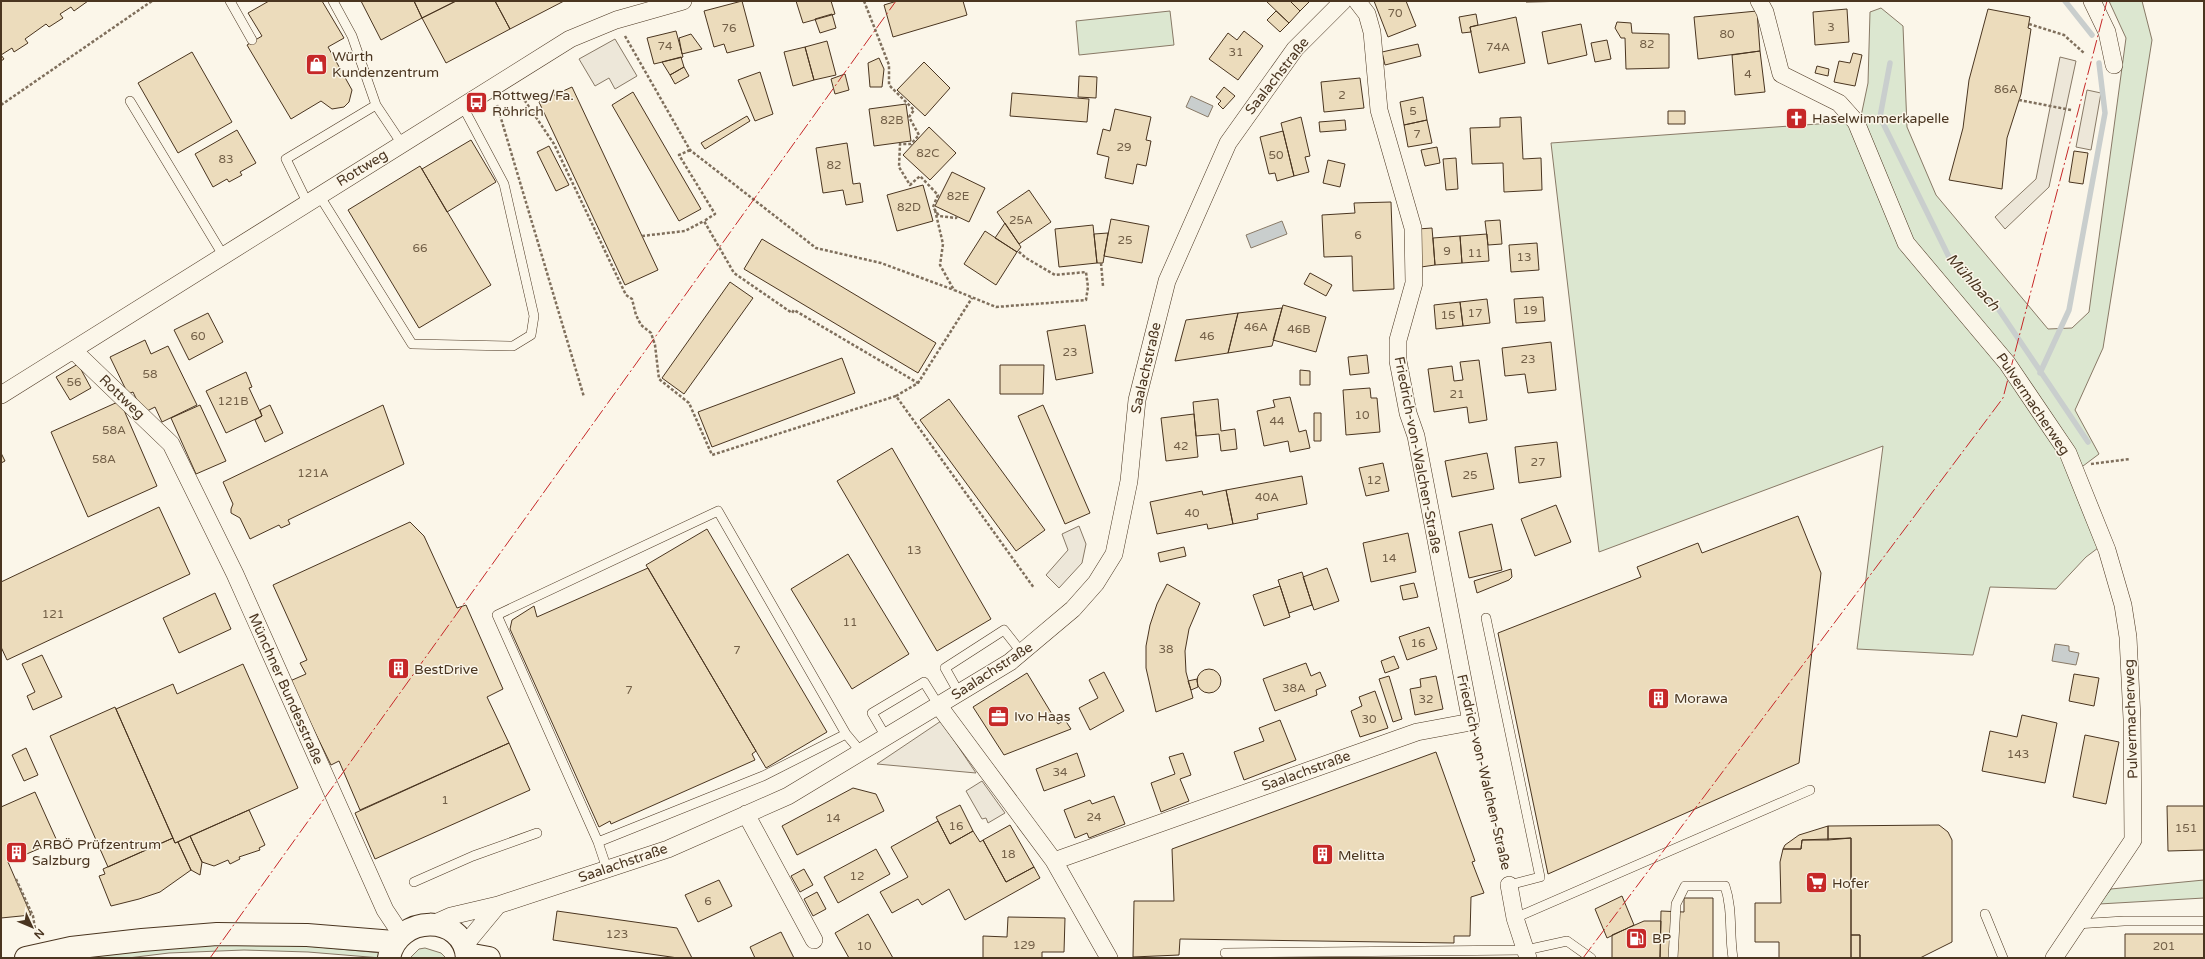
<svg xmlns="http://www.w3.org/2000/svg" width="2205" height="959" font-family="'Varela Round',sans-serif">
<style>
.green{fill:#dce7d0;stroke:#887966}
.parking{fill:#ede7d9;stroke:#887966}
.water{fill:#c9cecd;stroke:#887966}
.lines{fill:none;stroke-linecap:round;stroke-linejoin:round}
.stream{stroke:#c9cecd;stroke-width:5.5}
.building{fill:#ecdcbc;stroke:#4a3520}
.service-casing{stroke:#4a3520;stroke-width:10}
.minor-casing{stroke:#4a3520;stroke-width:18}
.primary-casing{stroke:#4a3520;stroke-width:24}
.path{stroke:#7f6f5c;stroke-width:2.5;stroke-dasharray:3 2;stroke-linecap:butt}
.service{stroke:#fbf6e9;stroke-width:9}
.minor{stroke:#fbf6e9;stroke-width:17}
.primary{stroke:#fbf6e9;stroke-width:22}
.power{stroke:#c62828;stroke-width:1;stroke-dasharray:14 3 2 3;stroke-linecap:butt}
.labels{text-anchor:middle;dominant-baseline:central;stroke-width:3;stroke-linejoin:round;paint-order:stroke}
.number-label{font-size:12px;fill:#725f47}
.poi-label{font-size:14px;fill:#4a3520;stroke:#fbf6e9;text-anchor:start}
.street-label{font-size:14px;fill:#4a3520;stroke:#fbf6e9}
.water-label{font-size:15px;font-style:italic;fill:#4a3520;stroke:#fbf6e9}
</style>
<rect width="100%" height="100%" fill="#fbf6e9"/>
<path class="green" d="M2109,1H2142L2152,40L2103,348L2075,410L2099,454L2079,469L2110,539L2086,557L2056,589L1990,587L1973,655L1857,649L1883,446L1599,552L1551,143L1860,121L1868,83L1870,12L1881,8L1903,26L1907,127L1936,195L2048,329L2072,328L2089,312L2126,38Z
M1170,11L1174,45L1079,55L1076,21Z
M2204,880V898L2099,904L2111,889Z
M242,944L307,946L382,953L381,958L308,952L244,950L169,953L128,958H78L166,947Z
M425,948L441,953L446,958H410L419,949Z"/>
<path class="parking" d="M615,39L637,76L615,89L609,78L595,86L579,59Z
M2060,57L2076,61L2049,187L2005,229L1995,217L2036,179Z
M2087,90L2101,93L2091,150L2076,147Z
M1079,526L1086,544L1082,563L1059,588L1046,575L1068,550L1062,534Z
M941,721L976,773L877,764Z
M982,781L1005,813L988,823L986,818L982,819L966,791Z"/>
<path class="water" d="M1191,96L1213,106L1208,117L1186,107Z
M1282,221L1287,234L1251,248L1246,235Z
M2055,644L2069,646V651L2079,653L2076,665L2052,661Z"/>
<g class="lines">
<path class="stream" d="M2065,1L2092,35
M1890,63L1880,117L1950,259L1997,307L2088,442
M2040,373L2069,310L2105,113L2099,63"/>
</g>
<path class="building" d="M1,1H88L74,11L71,7L60,14L63,18L49,27L46,24L25,39L28,43L14,52L12,48L1,55L4,59L1,61Z
M269,1H322L344,38L328,47L352,90L349,102L344,107L332,109L321,101L291,119L247,45L262,36L248,13Z
M361,1H414L422,18L381,40Z
M414,1H456L422,18Z
M456,1H495L510,29L446,63L422,18Z
M495,1H564L510,29Z
M742,1L754,46L727,53L724,44L714,47L704,11Z
M796,1H831L835,14L803,23Z
M897,1H963L967,15L893,37L884,5Z
M1266,1H1290L1300,11L1289,23Z
M1290,1H1310L1300,11Z
M1374,1H1406L1416,26L1388,37Z
M1526,1H1575L1526,2Z
M1847,9L1849,42L1815,45L1813,12Z
M1988,9L2030,17L2028,28L2031,29L2021,94L2007,138L2002,189L1949,180L1963,128L1969,80Z
M1276,11L1289,23L1280,32L1267,20Z
M1757,11L1760,51L1698,59L1694,17Z
M832,14L836,28L820,33L815,19Z
M1476,14L1478,25L1470,27L1471,32L1462,33L1459,17Z
M1516,17L1525,63L1479,73L1470,27Z
M1617,22L1631,23L1632,33L1669,34V68L1626,69L1625,38H1621L1615,28Z
M1581,24L1587,55L1548,64L1542,32Z
M676,31L683,57L654,64L647,38Z
M1244,31L1263,46L1238,80L1209,59L1228,33L1237,40Z
M691,34L702,49L682,54L679,38Z
M1607,40L1611,59L1595,62L1591,43Z
M827,41L836,75L814,80L805,47Z
M1418,44L1421,56L1385,65L1382,52Z
M805,47L814,80L793,86L784,52Z
M1760,51L1765,92L1735,95L1732,55Z
M192,52L232,122L178,153L138,83Z
M1853,53L1862,55L1855,86L1834,82L1839,61L1850,63Z
M681,57L684,67L670,75L662,62Z
M879,58L884,69L882,87H870L868,63Z
M924,62L950,88L925,116L897,90Z
M1817,66L1829,69L1828,76L1815,73Z
M684,67L689,76L675,84L670,75Z
M760,72L773,114L755,121L738,80Z
M845,74L849,90L835,94L831,79Z
M1079,76L1097,77L1096,98L1078,97Z
M1360,78L1364,108L1324,112L1321,82Z
M572,87L658,270L625,285L539,102Z
M1224,87L1235,96L1223,109L1218,104L1221,101L1216,97Z
M633,92L701,209L679,221L612,105Z
M1012,93L1089,99L1087,122L1010,116Z
M1423,97L1427,120L1404,125L1400,102Z
M906,104L911,141L874,146L869,109Z
M1115,109L1151,117L1146,140L1151,141L1146,166L1137,164L1133,184L1105,178L1109,157L1097,154L1103,129L1110,131Z
M1799,109L1803,124L1793,127L1789,112Z
M1668,111H1685V124H1668Z
M747,116L750,121L705,149L701,143Z
M1301,117L1310,156L1305,157L1309,172L1294,176L1281,123Z
M1521,117L1523,159L1541,158L1542,190L1504,192L1503,163L1472,164L1470,128L1500,127V118Z
M1345,120L1346,130L1320,132L1319,122Z
M1427,120L1432,143L1408,147L1404,125Z
M929,127L956,153L930,180L903,155Z
M237,130L256,163L240,172L242,175L229,182L227,179L213,187L195,154Z
M1283,131L1294,176L1277,181L1275,173L1269,174L1260,137Z
M471,140L496,182L447,212L422,169Z
M847,143L853,184L860,183L863,202L846,205L843,190L823,193L816,148Z
M549,146L569,185L556,191L537,152Z
M1437,147L1440,163L1425,166L1421,150Z
M2074,151L2088,153L2083,184L2069,182Z
M1456,158L1458,189L1446,190L1443,159Z
M1328,160L1345,164L1340,187L1323,183Z
M420,166L491,285L419,328L348,210Z
M952,172L985,188L969,222L935,206Z
M923,185L933,221L897,231L887,195Z
M1029,190L1051,222L1019,244L997,212Z
M1391,202L1394,289L1353,291L1352,256L1324,257L1322,215L1355,213L1354,203Z
M1111,219L1149,226L1142,263L1104,256Z
M1500,220L1502,244L1488,245L1485,221Z
M1005,223L1021,247L1017,252L995,238Z
M1093,225L1097,263L1059,267L1055,229Z
M1432,228L1435,265L1421,267L1418,229Z
M985,231L1017,252L996,285L964,264Z
M1108,233L1103,263H1097L1094,234Z
M1487,234L1489,261L1462,263L1460,236Z
M1460,236L1462,263L1435,265L1433,238Z
M762,239L936,343L918,373L744,269Z
M1537,243L1539,270L1511,272L1509,245Z
M1310,273L1332,285L1326,296L1304,284Z
M730,282L753,298L684,394L662,378Z
M1543,297L1545,321L1516,323L1514,299Z
M1487,299L1490,323L1463,326L1460,302Z
M1460,302L1463,326L1436,329L1434,305Z
M1283,305L1326,317L1316,352L1273,340Z
M1282,308L1272,346L1228,353L1238,313Z
M208,313L223,342L189,360L174,330Z
M1238,313L1228,353L1175,361L1186,320Z
M1085,325L1093,373L1056,380L1047,331Z
M145,340L151,354L168,346L197,405L162,422L155,407L143,413L133,392L128,394L110,357Z
M1551,342L1556,390L1528,393L1525,374L1505,376L1502,348Z
M1367,355L1369,373L1350,375L1348,357Z
M842,358L855,393L712,447L698,412Z
M1479,360L1487,420L1469,423L1467,407L1434,412L1428,369L1452,366L1454,381L1463,380L1460,362Z
M78,364L91,388L70,400L56,377Z
M1000,365H1044L1043,394H1000Z
M1300,370L1310,371V385H1300Z
M246,372L252,387L249,388L262,416L226,433L206,391Z
M1370,388L1371,398H1377L1380,432L1346,435L1343,390Z
M1290,397L1299,432L1306,430L1310,448L1290,452L1288,441L1264,446L1257,411L1275,407L1273,400Z
M949,399L1045,530L1016,551L920,420Z
M1218,399L1221,431L1235,429L1237,449L1221,451L1219,434L1196,436L1193,402Z
M120,401L157,486L88,517L51,432Z
M200,405L226,461L196,474L171,418Z
M270,405L283,433L265,442L255,420L262,416L260,410Z
M383,405L404,464L288,520L290,524L281,528L279,525L250,539L240,518L231,513V509L233,504L223,482Z
M1043,405L1090,513L1065,524L1018,416Z
M1314,413H1321V441H1314Z
M1194,414L1198,457L1166,461L1161,418Z
M1557,442L1561,477L1519,483L1515,447Z
M892,448L991,619L937,651L837,481Z
M1,453L5,461L1,463Z
M1487,453L1494,489L1452,497L1445,461Z
M1383,463L1389,491L1366,496L1359,468Z
M1302,476L1307,504L1257,514L1258,519L1233,524L1226,490Z
M1226,490L1233,524L1208,529L1207,524L1157,534L1150,502L1202,491L1203,495Z
M1556,505L1571,542L1535,556L1521,519Z
M159,507L190,574L7,660L1,647V582Z
M1798,516L1821,573L1799,763L1548,874L1498,633L1641,577L1637,567L1698,543L1702,553Z
M410,522L424,536L457,608L466,605L503,689L487,697L509,743L360,810L339,761L331,765L290,681L306,674L300,663L307,660L273,585Z
M1492,524L1502,570L1469,578L1459,532Z
M707,529L827,732L766,768L646,565Z
M1408,533L1416,572L1371,582L1363,543Z
M1184,547L1186,556L1160,562L1158,553Z
M848,554L909,654L852,689L791,589Z
M648,568L756,751L752,754L755,760L611,824L610,821L599,827L510,629L512,620L534,606L537,617Z
M1327,568L1339,601L1314,610L1303,577Z
M1511,569L1512,577L1509,580L1477,593L1474,581Z
M1302,572L1312,605L1289,613L1278,580Z
M1414,583L1418,597L1403,600L1400,586Z
M1167,584L1200,603L1189,629L1185,651L1186,672L1193,698L1156,712L1146,668V646L1150,625L1157,604Z
M1280,586L1290,617L1264,626L1253,595Z
M215,593L231,629L179,653L163,618Z
M1429,627L1437,649L1407,660L1399,637Z
M42,655L62,697L33,710L27,696L35,692L22,664Z
M1394,656L1399,668L1385,673L1381,661Z
M1306,663L1311,676L1320,672L1326,686L1316,690L1317,695L1275,711L1263,679Z
M243,664L298,788L175,843L116,709L173,684L177,694Z
M1197 681a12 12 0 1 1 24 0a12 12 0 1 1-24 0Z
M1104,672L1124,711L1090,730L1079,708L1098,698L1089,680Z
M1027,673L1058,724L1065,720L1071,729L1004,755L973,707Z
M2074,674L2099,678L2094,706L2069,701Z
M1389,676L1402,719L1393,722L1379,679Z
M1436,676L1443,709L1415,715L1410,689L1421,687L1420,679Z
M1197,679L1198,687L1191,690L1188,681Z
M1375,691L1388,728L1360,737L1351,711L1362,706L1359,697Z
M115,707L173,838L108,867L50,736Z
M2022,715L2057,723L2045,783L1982,771L1990,731L2017,737Z
M1280,720L1296,760L1244,780L1234,752L1264,741L1259,728Z
M2085,735L2119,742L2106,804L2073,797Z
M509,743L530,790L375,859L355,813Z
M26,748L38,775L24,781L12,755Z
M1436,752L1475,861L1472,862L1484,893L1471,897L1470,936H1454V943L1180,939L1179,955L1133,957L1134,901H1174L1172,849Z
M1077,753L1085,776L1044,791L1036,769Z
M1183,753L1191,775L1180,779L1189,801L1161,812L1151,783L1175,774L1169,757Z
M853,788L876,794L884,811L797,855L782,826Z
M35,792L57,841L8,862L31,915L1,918V807Z
M1114,796L1125,824L1089,838L1087,833L1075,838L1064,810L1090,800L1092,804Z
M960,805L973,831L950,844L936,817Z
M2167,806H2204V850L2168,851Z
M249,810L265,845L259,848L260,850L239,857L240,859L230,864L228,860L214,866L202,862L190,836Z
M938,821L950,844L973,831L980,842L983,840L1006,882L1034,867L1040,878L965,920L949,889L922,905L918,899L892,913L880,892L908,877L891,847Z
M1010,825L1034,867L1006,882L983,840Z
M1939,825L1948,832L1952,840V942L1920,958H1860V935H1851V838L1828,840V826Z
M1828,826V840H1802L1801,849H1783L1785,845L1799,835Z
M190,836L202,862L200,875L191,870L178,842Z
M173,838L175,843L178,842L191,870L160,892L139,899L111,906L99,876L105,874L103,869Z
M1851,838V958H1779V942H1755V903H1781L1780,862L1783,849H1801L1802,840Z
M876,849L890,874L838,903L824,877Z
M804,869L813,885L800,892L791,876Z
M719,880L732,906L698,922L685,895Z
M817,892L826,909L813,916L804,899Z
M1622,896L1634,925L1607,938L1595,909Z
M1684,898H1713V958H1660L1661,911L1684,912Z
M557,911L677,928L692,958H678L553,940Z
M868,914L893,958H849L835,933Z
M1008,917L1065,918L1064,952H1042V958H983V936L1007,937Z
M1644,921H1661L1660,958H1612V935Z
M781,932L794,958H755L750,947Z
M2125,934H2204V958H2125Z
M1851,935H1860V958H1851Z"/>
<g class="lines">
<defs>
<path id="service" d="M230,1L252,40
M130,101L223,255
M376,105L402,144
M319,195L412,344L513,346L531,335L534,316L504,184L462,105
M307,202L286,159L376,105L352,36L333,1
M1486,618L1540,877L1509,885
M959,693L945,668L1004,630L1022,653
M886,737L872,713L924,682L939,706
M598,842L497,615L718,511L846,734
M607,869L598,842L763,776L846,734L861,752
M414,882L473,856L537,833
M1985,914L2003,958
M1515,918L1810,790
M2076,924L2124,921H2204
M1225,953L1526,950L1567,941L1591,958
M1673,958L1676,904L1685,886H1725C1733,910 1729,934 1733,958"/>
<path id="minor" d="M1759,1L1765,12L1781,74L1839,103L1856,122L1906,243L2007,363L2068,453L2107,550L2123,605L2128,637L2132,719L2133,840L2054,958
M2092,1L2107,32L2114,65
M73,350L171,444L235,574L385,910L401,934
M1,395L570,39L616,20L683,1
M939,706L1054,861L1109,958
M746,814L814,940
M1054,861L1417,732L1471,722L1416,436L1408,413L1398,361V340L1414,283L1413,228L1379,110L1372,32L1367,14L1357,1
M1509,885L1515,918L1528,958
M433,924L451,916L498,905L668,849L788,796L1010,662L1073,609L1096,583L1114,554L1129,481L1137,400L1167,281L1228,143L1295,49L1343,1
M464,946L498,905"/>
<path id="primary" d="M467,954L489,958
M26,958L71,948L142,940L217,934L307,935L394,942
M389,958C397,914 464,913 467,958"/>
</defs>
<use href="#service" class="service-casing"/>
<use href="#minor" class="minor-casing"/>
<use href="#primary" class="primary-casing"/>
<path class="path" d="M864,1L889,65V85L914,110L909,117L919,135L911,144H900L899,167L910,185L920,176L938,195L933,207L939,216L956,218L957,216
M2029,24L2064,35L2084,53
M625,36L690,150L816,248L881,263L954,290
M519,92L554,144L626,295L632,299L636,315L641,325L651,333L655,345L659,379L689,403L712,455L896,396L1034,588
M2019,100L2071,110
M1,105L152,1
M497,105L584,397
M690,150L679,155L715,214L704,221L734,273L792,313L794,310L918,383
M935,210L943,244L940,265L954,290L996,307L1086,300L1088,287L1086,272L1055,275L1026,258L1018,251
M642,236L685,231L704,221
M1101,263L1103,286
M896,396L918,383L972,298
M2091,464L2130,459
M1475,738L1505,867
M16,879L33,916L36,935"/>
<use href="#service" class="service"/>
<use href="#minor" class="minor"/>
<use href="#primary" class="primary"/>
<path class="power" d="M210,958L896,1
M1583,958L2003,398L2107,1"/>
</g>
<defs>
<symbol id="shop-square" viewBox="-11 -11 22 22"><rect x="-9" y="-9" width="18" height="18" rx="4" fill="#c62828" stroke="#fbf6e9"/><path d="M-5-2.5h2.3a2.7 3.5 0 0 1 5.4 0H5L5.5 6h-11ZM-1.5-2.5h3a1.5 2.3 0 0 0-3 0Z" fill="#fff"/></symbol>
<symbol id="bus-square" viewBox="-11 -11 22 22"><rect x="-9" y="-9" width="18" height="18" rx="4" fill="#c62828" stroke="#fbf6e9"/><path d="M-5-6H5V4H4V6H2V4H-2V6H-4V4H-5ZM-3.5-4V0h7V-4ZM-3.5 1.2v1.5H-2V1.2ZM2 1.2v1.5H3.5V1.2Z" fill="#fff"/></symbol>
<symbol id="church-square" viewBox="-11 -11 22 22"><rect x="-9" y="-9" width="18" height="18" rx="4" fill="#c62828" stroke="#fbf6e9"/><path d="M-1.2-6h2.4v3.5h3.3v2.4h-3.3V6h-2.4V-.1h-3.3v-2.4h3.3Z" fill="#fff"/></symbol>
<symbol id="building-square" viewBox="-11 -11 22 22"><rect x="-9" y="-9" width="18" height="18" rx="4" fill="#c62828" stroke="#fbf6e9"/><path d="M-4-6H4V6H1V3H-1V6H-4ZM-2.5-4.3h1.7v1.8h-1.7ZM.8-4.3h1.7v1.8H.8ZM-2.5-1h1.7V.8h-1.7ZM.8-1h1.7V.8H.8Z" fill="#fff"/></symbol>
<symbol id="office-square" viewBox="-11 -11 22 22"><rect x="-9" y="-9" width="18" height="18" rx="4" fill="#c62828" stroke="#fbf6e9"/><path d="M-6-3h4V-5.5h4V-3h4V5H-6ZM-1-4.5V-3h2v-1.5ZM-6 0V1H6V0Z" fill="#fff"/></symbol>
<symbol id="supermarket-square" viewBox="-11 -11 22 22"><rect x="-9" y="-9" width="18" height="18" rx="4" fill="#c62828" stroke="#fbf6e9"/><path d="M-6-5.5h2.5l.6 2H6L4.5 2H-2.5L-4.4-4H-6ZM-1.5 3.2a1.3 1.3 0 1 0 .1 0ZM3 3.2a1.3 1.3 0 1 0 .1 0Z" fill="#fff"/></symbol>
<symbol id="fuel-square" viewBox="-11 -11 22 22"><rect x="-9" y="-9" width="18" height="18" rx="4" fill="#c62828" stroke="#fbf6e9"/><path d="M-5.5-6h7V0h2V4h1.3V-2.5L3-4.5l.8-.8L6-3V5H2.5V1h-1V6h-7ZM-4.2-4.7v3.2H.2V-4.7Z" fill="#fff"/></symbol>
</defs>
<g fill-rule="evenodd">
<use href="#shop-square" x="304" y="52" width="25" height="25"/>
<use href="#bus-square" x="464" y="90" width="25" height="25"/>
<use href="#church-square" x="1784" y="106" width="25" height="25"/>
<use href="#building-square" x="386" y="656" width="25" height="25"/>
<use href="#building-square" x="1646" y="686" width="25" height="25"/>
<use href="#office-square" x="986" y="704" width="25" height="25"/>
<use href="#building-square" x="4" y="840" width="25" height="25"/>
<use href="#building-square" x="1310" y="842" width="25" height="25"/>
<use href="#supermarket-square" x="1804" y="870" width="25" height="25"/>
<use href="#fuel-square" x="1624" y="926" width="25" height="25"/>
</g>
<g class="labels">
<g class="number-label">
<text x="1395" y="13">70</text>
<text x="1831" y="27">3</text>
<text x="729" y="28">76</text>
<text x="1727" y="34">80</text>
<text x="1647" y="44">82</text>
<text x="665" y="46">74</text>
<text x="1498" y="47">74A</text>
<text x="1236" y="52">31</text>
<text x="1748" y="74">4</text>
<text x="2006" y="89">86A</text>
<text x="1342" y="95">2</text>
<text x="1413" y="111">5</text>
<text x="892" y="120">82B</text>
<text x="1417" y="134">7</text>
<text x="1124" y="147">29</text>
<text x="928" y="153">82C</text>
<text x="1276" y="155">50</text>
<text x="226" y="159">83</text>
<text x="834" y="165">82</text>
<text x="958" y="196">82E</text>
<text x="909" y="207">82D</text>
<text x="1021" y="220">25A</text>
<text x="1358" y="235">6</text>
<text x="1125" y="240">25</text>
<text x="420" y="248">66</text>
<text x="1447" y="251">9</text>
<text x="1475" y="253">11</text>
<text x="1524" y="257">13</text>
<text x="1530" y="310">19</text>
<text x="1475" y="313">17</text>
<text x="1448" y="315">15</text>
<text x="1256" y="327">46A</text>
<text x="1299" y="329">46B</text>
<text x="198" y="336">60</text>
<text x="1207" y="336">46</text>
<text x="1070" y="352">23</text>
<text x="1528" y="359">23</text>
<text x="150" y="374">58</text>
<text x="74" y="382">56</text>
<text x="1457" y="394">21</text>
<text x="233" y="401">121B</text>
<text x="1362" y="415">10</text>
<text x="1277" y="421">44</text>
<text x="114" y="430">58A</text>
<text x="1181" y="446">42</text>
<text x="104" y="459">58A</text>
<text x="1538" y="462">27</text>
<text x="313" y="473">121A</text>
<text x="1470" y="475">25</text>
<text x="1374" y="480">12</text>
<text x="1267" y="497">40A</text>
<text x="1192" y="513">40</text>
<text x="914" y="550">13</text>
<text x="1389" y="558">14</text>
<text x="53" y="614">121</text>
<text x="850" y="622">11</text>
<text x="1418" y="643">16</text>
<text x="1166" y="649">38</text>
<text x="737" y="650">7</text>
<text x="1294" y="688">38A</text>
<text x="629" y="690">7</text>
<text x="1426" y="699">32</text>
<text x="1369" y="719">30</text>
<text x="2018" y="754">143</text>
<text x="1060" y="772">34</text>
<text x="445" y="800">1</text>
<text x="1094" y="817">24</text>
<text x="833" y="818">14</text>
<text x="956" y="826">16</text>
<text x="2186" y="828">151</text>
<text x="1008" y="854">18</text>
<text x="857" y="876">12</text>
<text x="708" y="901">6</text>
<text x="617" y="934">123</text>
<text x="1024" y="945">129</text>
<text x="864" y="946">10</text>
<text x="2164" y="946">201</text>
</g>
<g class="poi-label">
<text x="332" y="56">Würth<tspan x="332" dy="16">Kundenzentrum</tspan></text>
<text x="492" y="95">Rottweg/Fa.<tspan x="492" dy="16">Röhrich</tspan></text>
<text x="1812" y="118">Haselwimmerkapelle</text>
<text x="414" y="669">BestDrive</text>
<text x="1674" y="698">Morawa</text>
<text x="1014" y="716">Ivo Haas</text>
<text x="32" y="844">ARBÖ Prüfzentrum<tspan x="32" dy="16">Salzburg</tspan></text>
<text x="1338" y="855">Melitta</text>
<text x="1832" y="883">Hofer</text>
<text x="1652" y="938">BP</text>
</g>
<g class="street-label">
<text transform="translate(1277 76) rotate(-52)">Saalachstraße</text>
<text transform="translate(362 168) rotate(-32)">Rottweg</text>
<text transform="translate(1146 368) rotate(-77)">Saalachstraße</text>
<text transform="translate(122 397) rotate(44)">Rottweg</text>
<text transform="translate(2033 404) rotate(56)">Pulvermacherweg</text>
<text transform="translate(1418 455) rotate(79)">Friedrich-von-Walchen-Straße</text>
<text transform="translate(992 671) rotate(-33)">Saalachstraße</text>
<text transform="translate(286 689) rotate(66)">Münchner Bundesstraße</text>
<text transform="translate(2131 719) rotate(-92)">Pulvermacherweg</text>
<text transform="translate(1306 771) rotate(-20)">Saalachstraße</text>
<text transform="translate(1484 772) rotate(77)">Friedrich-von-Walchen-Straße</text>
<text transform="translate(623 863) rotate(-19)">Saalachstraße</text>
</g>
<g class="water-label">
<text transform="translate(1973 282) rotate(48)">Mühlbach</text>
</g>
</g>
<rect width="2205" height="959" fill="none" stroke="#4a3520" stroke-width="4"/>
<g transform="translate(32 927) rotate(134)" stroke="#fbf6e9" stroke-width="3" paint-order="stroke">
<path d="M0-3L7 15L0 10L-7 15Z" fill="#4a3520"/>
<text y="-6" font-size="11" font-weight="bold" text-anchor="middle" fill="#4a3520">N</text>
</g>
</svg>
